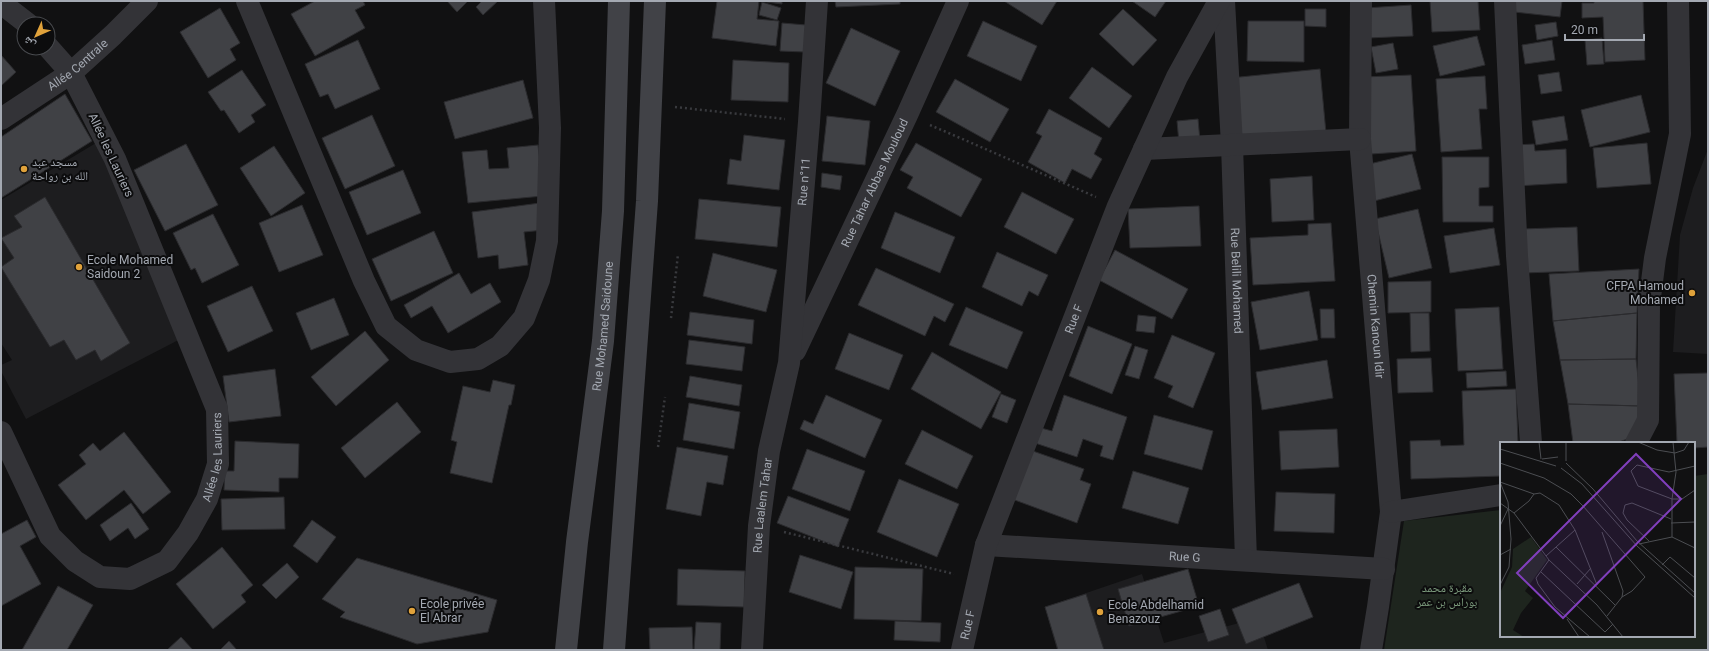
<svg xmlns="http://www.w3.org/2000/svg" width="1709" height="651" font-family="Roboto,'Noto Naskh Arabic',sans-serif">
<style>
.built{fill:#1d1d1f}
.green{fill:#1e251e}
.building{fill:#404145;stroke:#2b2b2e}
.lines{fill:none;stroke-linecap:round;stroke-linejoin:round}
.path{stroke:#393a3e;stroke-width:2.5;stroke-dasharray:2 3;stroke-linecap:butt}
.minor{stroke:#333337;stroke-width:22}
.secondary{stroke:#414247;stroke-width:22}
.poi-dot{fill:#e0a23b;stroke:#0c0c0d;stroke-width:1.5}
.labels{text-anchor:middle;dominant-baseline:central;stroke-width:4;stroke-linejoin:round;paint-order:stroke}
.street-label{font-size:12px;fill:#a4a9b2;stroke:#0c0c0d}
.poi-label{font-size:12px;fill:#a4a9b2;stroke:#0c0c0d;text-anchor:start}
.park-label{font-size:12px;fill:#7c9b7d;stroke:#0c0c0d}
.inset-road{fill:none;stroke:#4c4e52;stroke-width:1}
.view{fill:#813fbd;fill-opacity:0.15;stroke:#813fbd;stroke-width:2}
.inset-edge{fill:none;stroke:#a4a9b2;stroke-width:2}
</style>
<rect width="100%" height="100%" fill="#111112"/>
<path class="built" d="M96,143L190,334L26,419L1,371V365L12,360L1,343V200Z
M1708,149V354L1673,352L1680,235L1693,188Z
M1142,574L1164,643L1258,618L1268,650H1057L1045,607Z"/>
<path class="green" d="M1708,474V650H1384L1404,521L1501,510V636H1694V476Z"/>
<path class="building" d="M315,1H363L365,5L355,10L365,28L315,56L291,14Z
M447,1H468L457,12Z
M482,1H498L483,15L476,7Z
M717,1H782V4L759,1L757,19L779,21L776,46L712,38Z
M835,1H900V4L836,7Z
M1004,1H1057L1042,25Z
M1132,1H1166L1155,17Z
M1430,1H1478L1480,30L1432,32Z
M1515,1H1562L1560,17L1514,12Z
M1594,1H1643L1645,60L1605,62L1603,17L1582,18V3H1594Z
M762,2L781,8L777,20L759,15Z
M1411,5L1413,36L1368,38L1366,8Z
M220,8L240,43L230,49L236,60L208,78L180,32Z
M1123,9L1157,40L1133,66L1099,34Z
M1305,9H1326V27L1305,26Z
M983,21L1037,46L1021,81L967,56Z
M1248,21H1304V62L1247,61Z
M1556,22L1558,36L1537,40L1535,25Z
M782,23L806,25L805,52L780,51Z
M851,28L900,51L875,106L826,83Z
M1477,36L1485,65L1440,76L1433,46Z
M1602,38L1604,64L1587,65L1585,40Z
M358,40L380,89L335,109L328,94L320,97L305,64Z
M1552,40L1555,60L1525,64L1522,45Z
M1393,43L1398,69L1376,73L1371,47Z
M1,55L16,72L1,86Z
M733,60L789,63L788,102L731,100Z
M1092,67L1132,96L1109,128L1069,98Z
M1320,69L1326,133L1236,141L1230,78Z
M242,70L266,105L251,115L255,122L239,133L224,110L221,111L208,92Z
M1559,72L1562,91L1541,94L1538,75Z
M1411,75L1416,151L1371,154L1364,77Z
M1485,76L1487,109H1479L1482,149L1441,152L1436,79Z
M955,79L1009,109L990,142L936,112Z
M523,80L533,118L455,139L444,102Z
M65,94L92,141L1,198V137Z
M1641,95L1650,132L1590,147L1581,110Z
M1049,109L1102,138L1094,154L1102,159L1091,179L1072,169L1065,183L1028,162L1042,136L1036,133Z
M372,115L395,166L345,189L322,138Z
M827,116L870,121L865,165L822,161Z
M1564,116L1568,140L1536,145L1532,121Z
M1198,119L1200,141L1179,143L1177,121Z
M744,135L785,140L779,190L727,184L730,159L741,161Z
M916,143L982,179L961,217L907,188L913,177L900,170Z
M1647,143L1651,184L1597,188L1593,148Z
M186,144L218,205L165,231L134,170Z
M1534,144L1535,151L1566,149L1567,183L1517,186L1515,145Z
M538,145L543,196L468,203L462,152L487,150L489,169L509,168L507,148Z
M274,146L305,193L271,216L240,168Z
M1412,154L1421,189L1374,201L1365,165Z
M1442,157H1489V187L1479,188V206H1493V222H1443Z
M403,170L421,213L367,235L349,192Z
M822,173L842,176L840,190L821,187Z
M1312,176L1314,220L1272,222L1270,179Z
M1022,192L1074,219L1056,254L1004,227Z
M45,197L130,343L101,361L95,350L76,360L64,340L50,347L1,267L14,258L1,238L22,227L14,216Z
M699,199L781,207L777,247L695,239Z
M540,203L544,230L524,232L528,265L499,269L498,255L478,258L472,212Z
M302,205L323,255L279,272L259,223Z
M1199,206L1201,246L1130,248L1128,209Z
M1418,209L1432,268L1389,278L1375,219Z
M895,212L955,237L940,273L881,248Z
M213,214L239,265L202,283L195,268L191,270L173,233Z
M1331,223L1335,281L1253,285L1250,238L1308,235V224Z
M1577,227L1579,271L1524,273L1522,229Z
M1494,228L1500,265L1450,273L1444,236Z
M434,231L453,273L391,301L372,259Z
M1115,250L1188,289L1172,319L1099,280Z
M997,252L1048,275L1038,296L1029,291L1022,306L982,287Z
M713,253L777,270L766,312L703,296Z
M876,268L954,304L945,322L934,316L925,336L858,305Z
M1639,269L1637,313L1553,321L1549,274Z
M459,273L471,294L490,283L501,302L448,333L432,306L411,318L404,305Z
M1431,281V312L1388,313V282Z
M252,286L273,331L228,352L207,306Z
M1309,291L1318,340L1260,350L1251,302Z
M334,298L349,335L311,350L296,313Z
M966,307L1023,332L1007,369L949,345Z
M1499,307L1503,369L1458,371L1455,309Z
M1320,309H1334L1335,338H1321Z
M690,312L754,320L752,344L687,335Z
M1410,313H1429L1430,351L1411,352Z
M1637,313L1636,359L1560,360L1553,321Z
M1138,315L1156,317L1154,333L1136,331Z
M1088,326L1132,344L1112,394L1069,376Z
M365,331L389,360L336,406L311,377Z
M849,333L903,355L889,390L835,369Z
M1172,335L1215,353L1193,408L1168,397L1173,386L1154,378Z
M689,340L745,347L742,371L686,364Z
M1135,346L1148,350L1139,379L1125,375Z
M932,352L1001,392L981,429L911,389Z
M1431,358L1433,392L1398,393L1397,359Z
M1636,359L1641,406L1568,404L1560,360Z
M1327,360L1333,398L1262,410L1256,372Z
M275,369L281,416L229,422L223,376Z
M1506,371L1507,386L1467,388L1466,373Z
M1708,373V447L1694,448V443H1677L1674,374Z
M690,376L742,385L739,406L686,397Z
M493,380L515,385L511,405H509L492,483L450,473L457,442L451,440L463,386L490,392Z
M1516,389L1518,443H1501V476L1411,479L1410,441L1440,440L1441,446L1464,445L1462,391Z
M1001,394L1016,400L1007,423L992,417Z
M826,395L882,420L865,458L800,429L804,420L813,424Z
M1064,395L1127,417L1113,460L1100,456L1103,446L1083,439L1077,457L1035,443L1041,428L1052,431Z
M397,402L421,432L365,478L341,448Z
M689,403L740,412L734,449L683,440Z
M1568,404L1641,406L1636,436L1616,443H1573Z
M1154,415L1213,431L1202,470L1144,454Z
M1337,429L1339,467L1281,470L1279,431Z
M922,430L973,456L957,489L905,464Z
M124,432L171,492L143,514L124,490L86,520L58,485L86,464L79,455L93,443L100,451Z
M235,441L299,444L298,478H279V492L224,490L225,471H234Z
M677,447L728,456L723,485L707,482L701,516L666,509Z
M807,449L865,471L850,511L792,489Z
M1030,450L1084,469L1080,480L1091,484L1077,523L1012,499Z
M1133,471L1189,488L1178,524L1122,508Z
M899,479L959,504L937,557L877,532Z
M1276,492L1335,494L1334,533L1274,531Z
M788,496L849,519L838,547L777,523Z
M284,497L285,529L222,530L221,499Z
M131,503L149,529L135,539L128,528L110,541L100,525Z
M27,520L36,537L20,546L41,584L1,606V534Z
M312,520L336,537L317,563L293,546Z
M222,547L253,585L241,595L246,602L213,629L176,584Z
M800,555L853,572L841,609L789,592Z
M357,558L497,600L488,632L417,644L340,617L345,612L322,599Z
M287,563L299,577L276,599L262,585Z
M855,567L923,569L921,621L854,619Z
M678,569L745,571L744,607L677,605Z
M1188,569L1199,606L1129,626L1118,589Z
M1299,583L1313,617L1246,644L1232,609Z
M58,586L93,605L67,650H22Z
M1086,594L1104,650H1058L1045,607Z
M1220,609L1229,635L1208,642L1199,616Z
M895,621L941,623L940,642L894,640Z
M696,622L721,623L720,650H694Z
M692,627L693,650H650L649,628Z
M181,637L193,650H167Z
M229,641L237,650H220Z"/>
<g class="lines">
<path class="path" d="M675,107L785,119
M930,125L1096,197
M671,318L678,254
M658,447L665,397
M784,532L954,574"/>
<g class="minor">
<path d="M247,1L364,281L386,326L416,350L450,362L478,359L500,346L524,318L539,280L547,241L550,128L544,1"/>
<path id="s1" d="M1224,1L1232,145L1246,560"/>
<path id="s2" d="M1361,1L1360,139L1391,512L1378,607L1371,650"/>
<path d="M1505,1L1517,256L1531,443"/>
<path d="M1,3L28,24"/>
<path id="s3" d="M1,119L71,73L113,35L147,1"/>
<path d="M1144,149L1360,139"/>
<path id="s4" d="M795,351L907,115L958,1"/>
<path id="s5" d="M1,432L50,536L75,561L100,577L130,579L167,561L188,533L207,499L218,464L217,409L115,159L71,73L48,47"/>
<path d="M1636,443L1648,420L1649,305L1655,258L1680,134L1678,1"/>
<path d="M1391,512L1501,495"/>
<path id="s6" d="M986,545L1384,569"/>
<path id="s7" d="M752,650L759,526L769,451L789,363L809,122L817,1"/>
<path id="s8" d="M962,650L986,545L1118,206L1177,77L1219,1"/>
</g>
<g class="secondary">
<path id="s9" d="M566,650L577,542L603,341L613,211L619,1"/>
<path d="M614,650L647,201L655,1"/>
</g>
</g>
<g class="poi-dot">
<circle cx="24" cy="169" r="4"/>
<circle cx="79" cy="267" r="4"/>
<circle cx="1692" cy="293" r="4"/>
<circle cx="412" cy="611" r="4"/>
<circle cx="1100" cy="612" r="4"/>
</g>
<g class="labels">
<g class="street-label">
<text stroke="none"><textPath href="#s3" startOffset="94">Allée Centrale</textPath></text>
<text transform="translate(111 155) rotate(65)">Allée les Lauriers</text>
<text stroke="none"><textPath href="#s7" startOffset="472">Rue n°11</textPath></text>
<text stroke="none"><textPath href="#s4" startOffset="186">Rue Tahar Abbas Mouloud</textPath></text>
<text stroke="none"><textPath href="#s1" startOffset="280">Rue Belili Mohamed</textPath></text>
<text stroke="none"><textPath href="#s8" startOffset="350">Rue F</textPath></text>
<text stroke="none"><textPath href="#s9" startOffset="326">Rue Mohamed Saidoune</textPath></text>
<text stroke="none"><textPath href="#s2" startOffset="326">Chemin Kanoun Idir</textPath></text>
<text stroke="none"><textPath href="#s5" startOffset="368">Allée les Lauriers</textPath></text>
<text stroke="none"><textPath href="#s7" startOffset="145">Rue Laalem Tahar</textPath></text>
<text stroke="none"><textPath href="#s6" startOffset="199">Rue G</textPath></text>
<text stroke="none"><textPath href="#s8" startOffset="26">Rue F</textPath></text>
</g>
<g class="poi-label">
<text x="32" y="162">مسجد عبد<tspan x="32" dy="14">الله بن رواحة</tspan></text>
<text x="87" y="260">Ecole Mohamed<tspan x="87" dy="14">Saidoun 2</tspan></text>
<text x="1684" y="286" text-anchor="end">CFPA Hamoud<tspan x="1684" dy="14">Mohamed</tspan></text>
<text x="420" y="604">Ecole privée<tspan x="420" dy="14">El Abrar</tspan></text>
<text x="1108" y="605">Ecole Abdelhamid<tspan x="1108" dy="14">Benazouz</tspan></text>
</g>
<g class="park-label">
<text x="1447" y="588">مقبرة محمد<tspan x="1447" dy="14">بوراس بن عمر</tspan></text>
</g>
</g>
<g transform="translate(1500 442)">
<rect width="195" height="195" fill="#111112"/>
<path d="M31,95L47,118L25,149L33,156L21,171L13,188L24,195H0V151L12,125L13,107Z" fill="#1e251e"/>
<path class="inset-road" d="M39,0L41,17M138,0L157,8L175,11L184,8L189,0M0,7L56,24M42,17L58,15M66,19V0M0,21L44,36L71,52L83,64L145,135L132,149L122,155M66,21L93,47L137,99L195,151M195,24L169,30L137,23L131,29L138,44L172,57H182L195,48M61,26L82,42L137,104L195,156M0,40L34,52L40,51L59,63L75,88L97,143M0,61L14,71L49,118L97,163L123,195M14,71L29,59L34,52M171,81L195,80M0,84L8,67M102,90L123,149L122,155L107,174M172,95V57L176,30L173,0M149,99L127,78L123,71L125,63L132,61L171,77M139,102L172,95L195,106M56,105L115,163M0,113L11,107M46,114L75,88M49,118L36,136L38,142L55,165L90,195M162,123L170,115L195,136M41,130L105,190L113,182M77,142L91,126M0,143L9,125L11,97L8,60L0,40M67,177L79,195"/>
<path class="view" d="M136,12L181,57L63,176L17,131Z"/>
<rect width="195" height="195" class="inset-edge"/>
</g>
<rect width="1709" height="651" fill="none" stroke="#a4a9b2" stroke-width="4"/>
<g transform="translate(36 36) rotate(225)"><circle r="19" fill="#0c0c0d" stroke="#494b4f"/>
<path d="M0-3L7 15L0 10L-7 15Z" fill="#e0a23b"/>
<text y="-6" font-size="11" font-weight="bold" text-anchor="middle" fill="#a4a9b2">ش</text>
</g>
<path d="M1565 34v6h79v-6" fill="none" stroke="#a4a9b2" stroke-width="2"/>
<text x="1571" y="34" font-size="12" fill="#a4a9b2" stroke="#0c0c0d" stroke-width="3" paint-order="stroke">20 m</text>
</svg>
